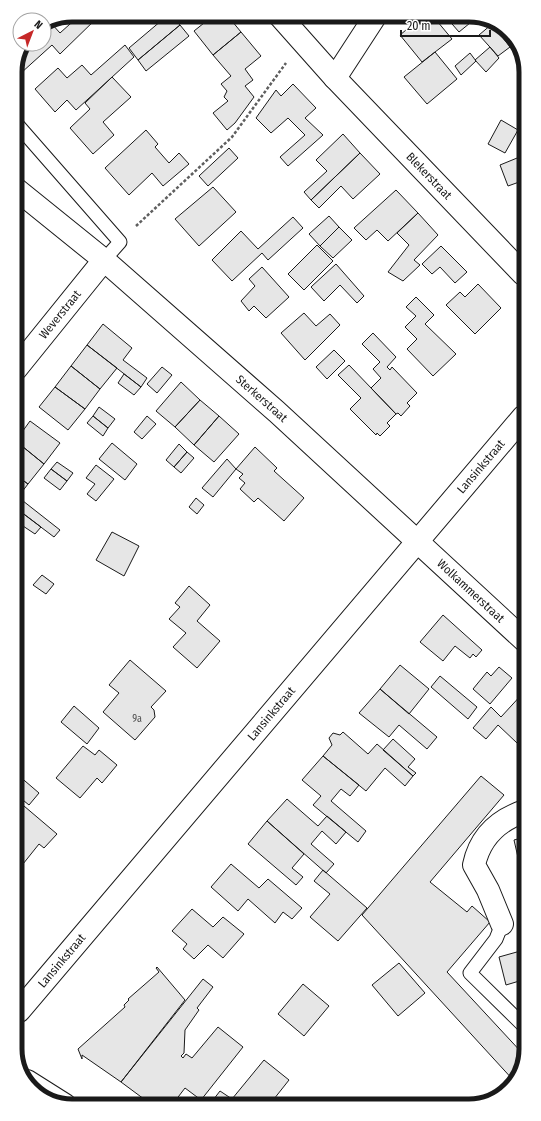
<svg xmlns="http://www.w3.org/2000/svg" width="541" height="1121" font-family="'Fira Sans Condensed',sans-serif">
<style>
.building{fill:#e6e6e6;stroke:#1a1a1a}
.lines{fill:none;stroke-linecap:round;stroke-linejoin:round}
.service-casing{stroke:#1a1a1a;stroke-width:15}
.minor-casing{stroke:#1a1a1a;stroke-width:24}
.tertiary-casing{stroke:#1a1a1a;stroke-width:24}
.secondary-casing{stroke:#1a1a1a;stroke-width:24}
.path{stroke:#5f5f5f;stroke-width:2.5;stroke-dasharray:3 2;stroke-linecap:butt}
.service{stroke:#fff;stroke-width:13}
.minor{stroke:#fff;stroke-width:22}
.tertiary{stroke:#fff;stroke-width:22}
.secondary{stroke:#fff;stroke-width:22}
.labels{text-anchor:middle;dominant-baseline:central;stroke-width:3;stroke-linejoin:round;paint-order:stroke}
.number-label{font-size:10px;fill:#4d4d4d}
.street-label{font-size:12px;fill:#1a1a1a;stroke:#fff}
.rim{fill:none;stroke:#1a1a1a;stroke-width:5}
</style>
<rect width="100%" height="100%" fill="#fff"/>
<path class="building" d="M74,15L99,16L60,54L52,45L21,73L16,67L26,44H44V27L51,23L60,33L70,24L68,20Z
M168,15H171L180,25L138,60L129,48Z
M214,15H227L241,32L213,55L194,31Z
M424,15H432L452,39L422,62L400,35Z
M448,15H463L470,23L459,32L446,17Z
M492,24L510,47L498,56L479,35Z
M180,25L189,36L146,71L138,60Z
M241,32L261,56L245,69L253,80L245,86L254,97L235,123L227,130L213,113L228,101L224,97L227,91L221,84L231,76L213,55Z
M125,45L134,57L76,110L67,100L55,112L35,89L58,68L67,78L82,65L91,75Z
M490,47L499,58L486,72L475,60Z
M435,52L457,79L427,104L404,77Z
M470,53L476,61L461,75L455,66Z
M112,77L131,97L103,122L114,135L93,154L70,128L90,109L85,103Z
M293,84L316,108L305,118L323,135L288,166L280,157L305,135L288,118L271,133L256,118L276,90L281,96Z
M501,120L518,130L505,153L488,144Z
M146,130L158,144L155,147L169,163L179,153L189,164L163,186L152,173L129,195L105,168Z
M343,134L360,153L311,200L304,192L327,171L316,160Z
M229,148L238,158L208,186L199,176Z
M360,153L380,174L353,199L341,186L319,208L311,200Z
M522,156V181L508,186L500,165Z
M213,187L236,212L199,246L175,219Z
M396,190L418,213L388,241L377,230L366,240L354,228Z
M418,213L438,235L414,260L420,265L403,281L388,272L409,245L397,233Z
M329,216L339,227L320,246L309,234Z
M293,217L303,228L268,260L262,253L232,281L212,260L241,231L258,249Z
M339,227L352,240L333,258L320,246Z
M317,245L333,261L304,290L288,274Z
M441,246L467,272L455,283L440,267L432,274L422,264Z
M336,264L364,296L357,303L340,285L324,301L311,287Z
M262,267L289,297L266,318L254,306L249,311L241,301L255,286L249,279Z
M478,284L501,308L475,334L446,305L460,292L465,297Z
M416,297L434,315L425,324L456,354L433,376L407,349L417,339L405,327L416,316L406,307Z
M304,313L316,326L330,314L340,325L305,360L281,333Z
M103,324L132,348L123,360L147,378L141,387L87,345Z
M373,333L396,357L387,367L390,370L392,367L417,393L407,403L410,406L401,416L398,413L396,414L371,388L381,378L373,369L380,362L362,344Z
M87,345L117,368L100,389L71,366Z
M334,350L345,361L327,379L316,367Z
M349,365L396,414L387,423L390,426L380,436L377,433L376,435L350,409L361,398L338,375Z
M71,366L100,389L85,409L55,387Z
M162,367L172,375L157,393L147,384Z
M124,374L141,387L134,395L118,383Z
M181,382L200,400L175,427L156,411Z
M55,387L85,409L68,430L39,407Z
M200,400L219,416L194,445L175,427Z
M99,407L115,419L108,428L93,416Z
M93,416L108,428L103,436L87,423Z
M147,416L156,424L142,439L134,432Z
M219,416L239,434L214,462L194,445Z
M30,421L60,443L44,464L17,442V439Z
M17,442L44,464L28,484L17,476Z
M112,443L137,464L125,480L99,459Z
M179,444L187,452L174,467L166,460Z
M255,447L277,468L274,471L304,498L284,521L258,498L254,502L240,489L245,483L239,478L243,474L236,469Z
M187,452L194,458L181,473L174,467Z
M227,459L236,469L213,497L202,488Z
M57,462L73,473L67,481L51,469Z
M96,465L114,479L96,501L87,494L95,484L86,478Z
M51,469L67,481L60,490L44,478Z
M17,476L28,484L18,497L60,530L54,537L17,509Z
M196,498L204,505L197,514L189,507Z
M20,511L41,527L35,534L17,522V514Z
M112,532L139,546L124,576L96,560Z
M42,575L54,584L46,594L33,585Z
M189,586L210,605L197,621L220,641L197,668L173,647L186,633L169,619L180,607L175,603Z
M443,615L482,650L476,657L473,654L470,658L455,646L443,661L420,642Z
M130,660L166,691L151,707L154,710L155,717L135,740L103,712L119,693L109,685Z
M400,665L429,689L409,714L380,689Z
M499,667L512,678L490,704L473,689L487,672L491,676Z
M440,676L477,707L468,719L431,687Z
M380,689L437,737L427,749L399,725L389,737L359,713Z
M524,692L525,734L517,743L498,725L486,739L473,728L491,707L501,717Z
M74,706L99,728L87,744L61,722Z
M343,732L368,754L377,744L413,776L405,786L385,768L366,791L323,756L332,745L329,738L333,733L340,735Z
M525,734V750L517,743Z
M393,739L415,759L408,767L416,773L413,776L383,750Z
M83,746L95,755L99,750L117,765L102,783L97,778L80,798L56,778Z
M323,756L359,785L350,796L341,789L331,801L366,831L358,842L313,805L321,796L302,780Z
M18,775L39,793L29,805L18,796Z
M481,776L504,795L430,882L467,912L472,906L490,922L447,972L524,1055L515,1082L362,915Z
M287,799L318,826L327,816L346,832L336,844L322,831L311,844L334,864L326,873L267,821Z
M24,806L57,834L44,848L39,844L19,869L18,813Z
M267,821L304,854L292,868L303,877L296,885L248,844Z
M525,837V888L514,840Z
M231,864L259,888L268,879L302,908L292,919L283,912L275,923L248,899L238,911L211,887Z
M323,870L367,908L338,941L310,917L330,894L314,881Z
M192,909L213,927L223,917L244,934L223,958L208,945L194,959L183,949L187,944L172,931Z
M524,950L526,958V979L506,985L499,957Z
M399,963L425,993L398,1016L372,985Z
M157,967L185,1000L121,1082L82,1055V1059L78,1049L125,1007L124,1005L129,1000L128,999L159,972L156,968Z
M203,979L213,987L197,1008L199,1010L185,1030L184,1053L181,1056L183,1058L186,1054L192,1058L218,1027L243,1047L201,1100L185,1088L172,1105H152L121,1082Z
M303,984L329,1006L304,1036L278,1014Z
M264,1060L289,1080L270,1104H210L220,1091L232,1099Z"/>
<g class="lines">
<defs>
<path id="service" d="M15,122L120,242L104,260
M502,924L496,939L470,973L526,1028"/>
<g id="minor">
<path id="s1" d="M279,15L335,78L523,274"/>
<path d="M335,78L376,15"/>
<path id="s2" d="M16,189L104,260L277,412L524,640"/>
<path id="s3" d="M16,369L104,260"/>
<path d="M502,924L488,890L474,865C480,837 498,820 525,811"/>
</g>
<g id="tertiary">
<path id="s4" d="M19,1011L523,417"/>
</g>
<path id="secondary" d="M27,1081L65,1105"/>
</defs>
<use href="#service" class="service-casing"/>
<use href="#minor" class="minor-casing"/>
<use href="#tertiary" class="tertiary-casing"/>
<use href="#secondary" class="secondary-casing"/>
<path class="path" d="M136,226L232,137L286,63"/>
<use href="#service" class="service"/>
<use href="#minor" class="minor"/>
<use href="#tertiary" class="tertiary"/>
<use href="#secondary" class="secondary"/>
</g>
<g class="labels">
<g class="number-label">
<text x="137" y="719">9a</text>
</g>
<g class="street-label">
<text stroke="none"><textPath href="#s1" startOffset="220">Blekerstraat</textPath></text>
<text stroke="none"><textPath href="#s3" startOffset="70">Weverstraat</textPath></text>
<text stroke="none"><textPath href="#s2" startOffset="323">Sterkerstraat</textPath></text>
<text stroke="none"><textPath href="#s4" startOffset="714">Lansinkstraat</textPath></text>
<text stroke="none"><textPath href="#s2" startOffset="607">Wolkammerstraat</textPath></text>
<text stroke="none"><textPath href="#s4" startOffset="390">Lansinkstraat</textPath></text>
<text stroke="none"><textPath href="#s4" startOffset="66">Lansinkstraat</textPath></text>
</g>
</g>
<path d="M0 0H541V1121H0ZM72 22H469A50 50 0 0 1 519 72V1049A50 50 0 0 1 469 1099H72A50 50 0 0 1 22 1049V72A50 50 0 0 1 72 22Z" fill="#fff" fill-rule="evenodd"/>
<path class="rim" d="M72 22H469A50 50 0 0 1 519 72V1049A50 50 0 0 1 469 1099H72A50 50 0 0 1 22 1049V72A50 50 0 0 1 72 22Z"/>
<g transform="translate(32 32) rotate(42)"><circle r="19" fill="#ffffff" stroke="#a3a3a3"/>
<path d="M0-3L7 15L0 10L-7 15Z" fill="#c62828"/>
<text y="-6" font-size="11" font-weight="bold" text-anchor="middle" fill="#1a1a1a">N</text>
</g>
<path d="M401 30v6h89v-6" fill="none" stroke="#1a1a1a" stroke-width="2"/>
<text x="407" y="30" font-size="12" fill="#1a1a1a" stroke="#ffffff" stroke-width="3" paint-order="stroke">20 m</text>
</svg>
